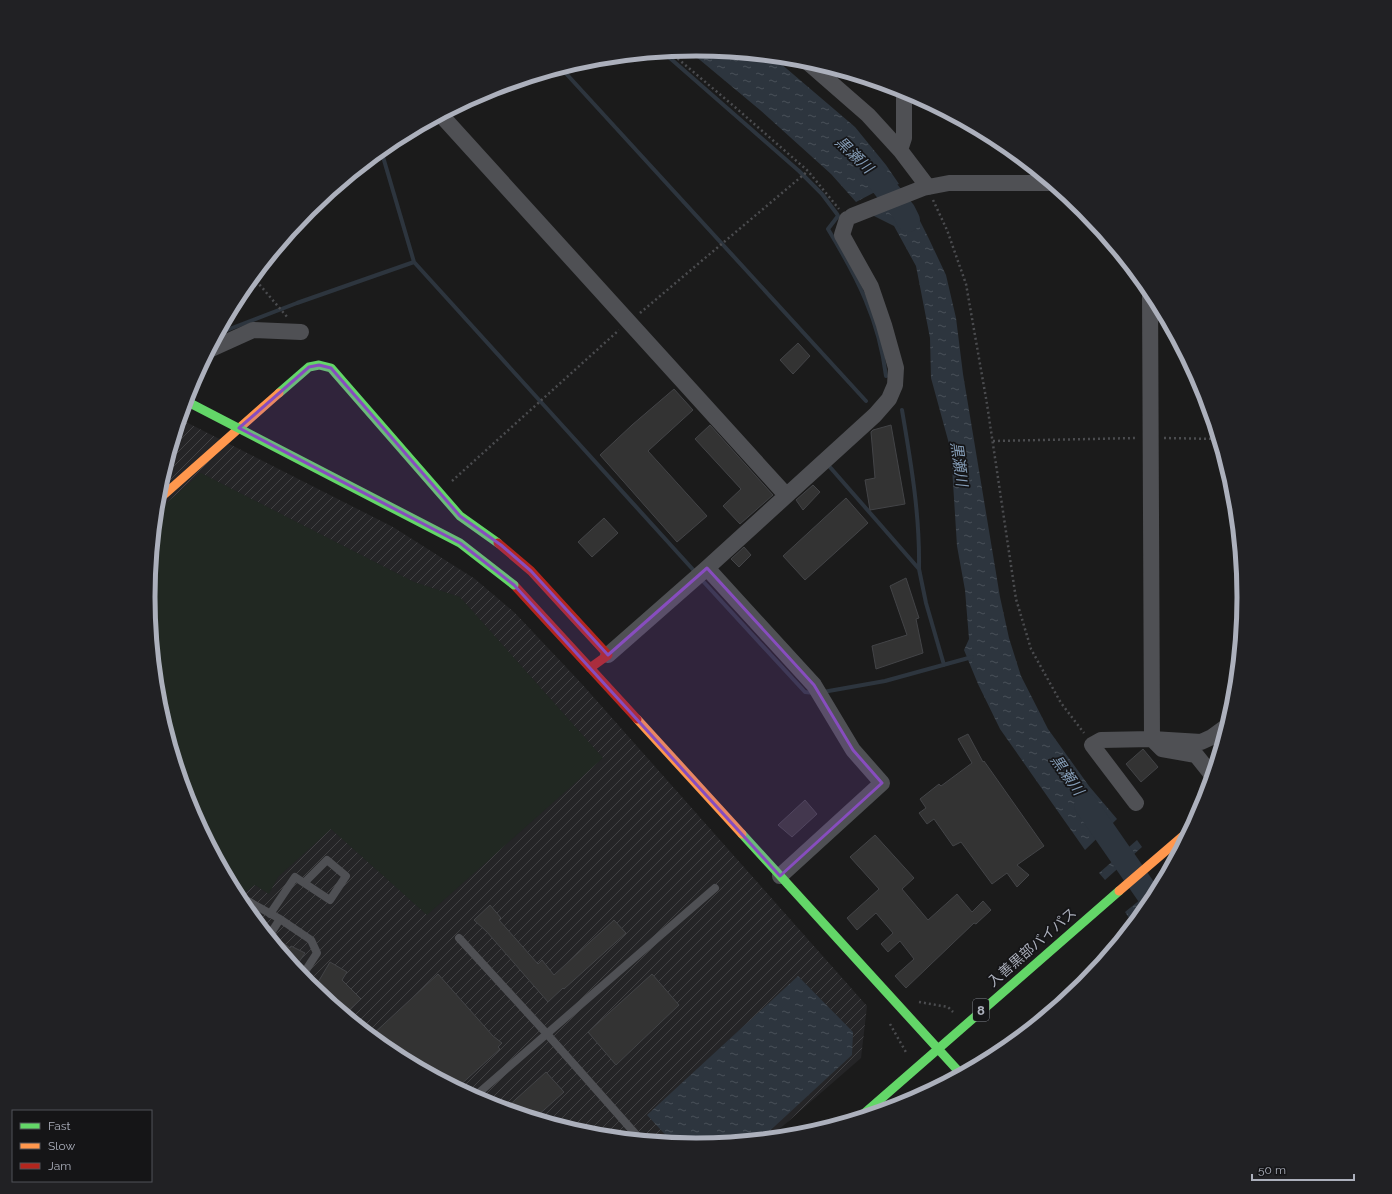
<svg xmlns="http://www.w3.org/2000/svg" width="1392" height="1194" font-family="Raleway,'Noto Sans JP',sans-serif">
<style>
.industrial{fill:url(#industrial-furrows)}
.grass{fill:#212822}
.water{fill:url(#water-ripples)}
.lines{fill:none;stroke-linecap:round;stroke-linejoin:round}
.stream{stroke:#2d353e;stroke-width:4}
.river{stroke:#2d353e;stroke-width:24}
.building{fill:#333;stroke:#434447}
.path{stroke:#4b4c4f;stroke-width:2.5;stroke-dasharray:2 3;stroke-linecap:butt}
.lane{stroke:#4f5054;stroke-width:8}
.street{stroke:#4f5054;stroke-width:16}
.fast{stroke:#63d668;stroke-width:9}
.slow{stroke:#ff974d;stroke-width:9}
.jam{stroke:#b3261e;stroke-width:9}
.fast-bridge{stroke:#63d668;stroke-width:9}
.marked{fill:#874dbe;fill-opacity:0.2;stroke:#874dbe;stroke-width:3;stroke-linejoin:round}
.labels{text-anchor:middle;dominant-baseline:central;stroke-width:3.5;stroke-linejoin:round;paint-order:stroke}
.shield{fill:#151517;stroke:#7f828a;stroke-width:1}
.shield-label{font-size:13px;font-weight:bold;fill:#acb0bc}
.street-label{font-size:14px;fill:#acb0bc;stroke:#151517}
.water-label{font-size:15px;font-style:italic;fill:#849cb6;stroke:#151517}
.rim{fill:none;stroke:#acb0bc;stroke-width:5}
</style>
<defs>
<pattern id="industrial-furrows" width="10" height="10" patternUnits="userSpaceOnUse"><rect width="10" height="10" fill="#252527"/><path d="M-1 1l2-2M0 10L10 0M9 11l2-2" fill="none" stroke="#424244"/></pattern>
<pattern id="water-ripples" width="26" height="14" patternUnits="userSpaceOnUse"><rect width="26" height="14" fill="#2d353e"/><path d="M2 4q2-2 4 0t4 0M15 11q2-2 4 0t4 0" fill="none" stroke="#495058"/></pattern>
</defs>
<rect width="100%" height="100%" fill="#1b1b1b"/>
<path class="industrial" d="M180,419L393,527L475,579L515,613L581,683L867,1006L861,1058L769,1138L696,1145L589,1134L486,1103L391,1053L308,984L240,901L190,806L158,704L148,597L159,490Z"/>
<path class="grass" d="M201,473L414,582L460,597L603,758L427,915L331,829L278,877L269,894L255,885L238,897L190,806L158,704L148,597L156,512Z"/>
<path class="water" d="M696,49L773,57L855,127L886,165L899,184L877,191L856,202L831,174L760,110L688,50Z
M910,201L929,239L946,275L956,318L963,374L1000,597L1009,638L1021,676L1048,729L1089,786L1117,819L1085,850L1000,729L978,684L964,650L969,639L965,590L957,546L951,451L931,378L930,338L916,266L894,226L872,215Z
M1137,840L1142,847L1105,880L1099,873Z
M1162,882L1152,902L1133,924L1125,912Z
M798,976L853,1032L852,1055L761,1139L696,1145L673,1143L647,1115Z"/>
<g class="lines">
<path class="stream" d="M663,52L799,171L822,194L837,214L838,216L828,229C857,277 879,319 886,376
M561,68L866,401
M381,150L414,262L697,574
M219,333L297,303L414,262
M902,410C911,463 920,515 919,569
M829,466L919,569L926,603L944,665
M701,579L805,692L814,693
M823,692L885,681L972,657"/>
<path class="river" d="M865,163L904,212L908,220
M1086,805L1152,900"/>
</g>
<path class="building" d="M798,343L810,356L793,374L780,360Z
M674,389L693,410L648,451L707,516L677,542L600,455L632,425Z
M710,425L773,495L740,524L723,506L741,489L695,439Z
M891,425L905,504L870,510L865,480L875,478L871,432L873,430Z
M813,485L820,492L803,510L796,500Z
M846,498L868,523L805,580L783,556Z
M604,518L618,533L592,557L578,542Z
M744,547L751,555L739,567L731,559Z
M906,578L919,618L916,619L923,653L876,669L872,646L907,635L890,586Z
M968,734L983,762L984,761L1044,846L1017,865L1029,875L1017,887L1007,873L992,884L961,842L953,846L934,819L927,824L919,813L926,808L920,799L939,784L941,786L972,763L958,739Z
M1143,749L1158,767L1141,782L1126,764Z
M805,800L817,814L792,837L778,825Z
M875,835L914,878L902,889L928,920L957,894L972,912L983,901L991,910L976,924L974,923L906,988L895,976L914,959L900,941L888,952L881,944L893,933L876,913L857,930L847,918L879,889L850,857Z
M490,905L501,918L499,920L538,964L542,960L554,975L614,920L626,933L564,989L563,988L548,1002L487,932L474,920Z
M275,937L290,948L291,946L305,953L295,968L272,940Z
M330,962L347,972L342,980L361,999L345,1014L314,989Z
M438,974L493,1036L502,1043L498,1047L500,1049L457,1088L451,1084L442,1075L439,1078L391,1053L371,1036Z
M652,974L679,1005L616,1065L588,1032Z
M546,1072L564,1092L535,1118L505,1109Z"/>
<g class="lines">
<path class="path" d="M670,52L736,108L808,171L839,209
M933,200L947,230L966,284L987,404L1016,599L1031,649L1061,703L1084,733
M253,277L288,318
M640,313L808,171
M1164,438L1218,439
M993,441L1137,438
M452,481L619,330
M919,1002L948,1007L953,1012
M890,1024L907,1054"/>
<path class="lane" d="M243,904L246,900L280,919L311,940L317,953L302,976
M270,914L295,877L330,900L346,876L327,860L304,883
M269,936L280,919
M459,938L547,1034L640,1139
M474,1097L715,888"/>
<path class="street" d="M805,60L868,115L900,150
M904,90V138L900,150L928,187
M441,115L786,495
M852,216L923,188L949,183H1051
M209,350L253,330L301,332
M707,568L814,685L853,750L882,783L780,876
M608,655L707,568L875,415L889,399L895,385L896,368L884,325L871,287L842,235L847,219
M1212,775L1196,755L1162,749L1152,739L1201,742L1212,737L1227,726
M1136,803L1092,745L1101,740L1152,739L1150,290"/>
<path class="fast" d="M279,393L309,367L319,365L331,368L460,516L498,543
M742,834L961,1074
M859,1118L1119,891"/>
<path class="slow" d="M158,500L279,393
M637,719L742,834
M1119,891L1190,830"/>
<path class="jam" d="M498,543L531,571L608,655L590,668
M514,585L637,719"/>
<path class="fast-bridge" d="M186,401L460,543L514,585"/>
</g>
<path class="marked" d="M319,365L331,368L460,516L501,545L531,571L608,655L707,568L814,685L853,750L882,783L780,876L514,585L460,543L239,428L309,367Z"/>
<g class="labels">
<rect class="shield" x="973" y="999" width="16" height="22" rx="3"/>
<g class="shield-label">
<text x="981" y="1010">8</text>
</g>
<g class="street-label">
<text transform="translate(1032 947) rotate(-41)">入善黒部バイパス</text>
</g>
<g class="water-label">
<text transform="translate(854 155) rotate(44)">黒瀬川</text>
<text transform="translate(959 464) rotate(82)">黒瀬川</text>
<text transform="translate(1067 775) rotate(55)">黒瀬川</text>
</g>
</g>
<path d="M0 0H1392V1194H0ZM155 597a541 541 0 1 1 1082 0a541 541 0 1 1-1082 0Z" fill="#212124" fill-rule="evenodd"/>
<path class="rim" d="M155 597a541 541 0 1 1 1082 0a541 541 0 1 1-1082 0Z"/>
<rect x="12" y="1110" width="140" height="72" fill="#151517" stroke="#515359"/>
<rect x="20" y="1123" width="20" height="6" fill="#63d668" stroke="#515359"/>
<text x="48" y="1130" font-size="12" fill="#acb0bc">Fast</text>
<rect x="20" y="1143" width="20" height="6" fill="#ff974d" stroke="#515359"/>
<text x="48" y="1150" font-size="12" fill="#acb0bc">Slow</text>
<rect x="20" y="1163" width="20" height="6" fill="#b3261e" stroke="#515359"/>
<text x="48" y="1170" font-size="12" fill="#acb0bc">Jam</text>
<path d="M1252 1174v6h102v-6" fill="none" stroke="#acb0bc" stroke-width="2"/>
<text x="1258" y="1174" font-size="12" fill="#acb0bc" stroke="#151517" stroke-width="3" paint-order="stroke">50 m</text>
</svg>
